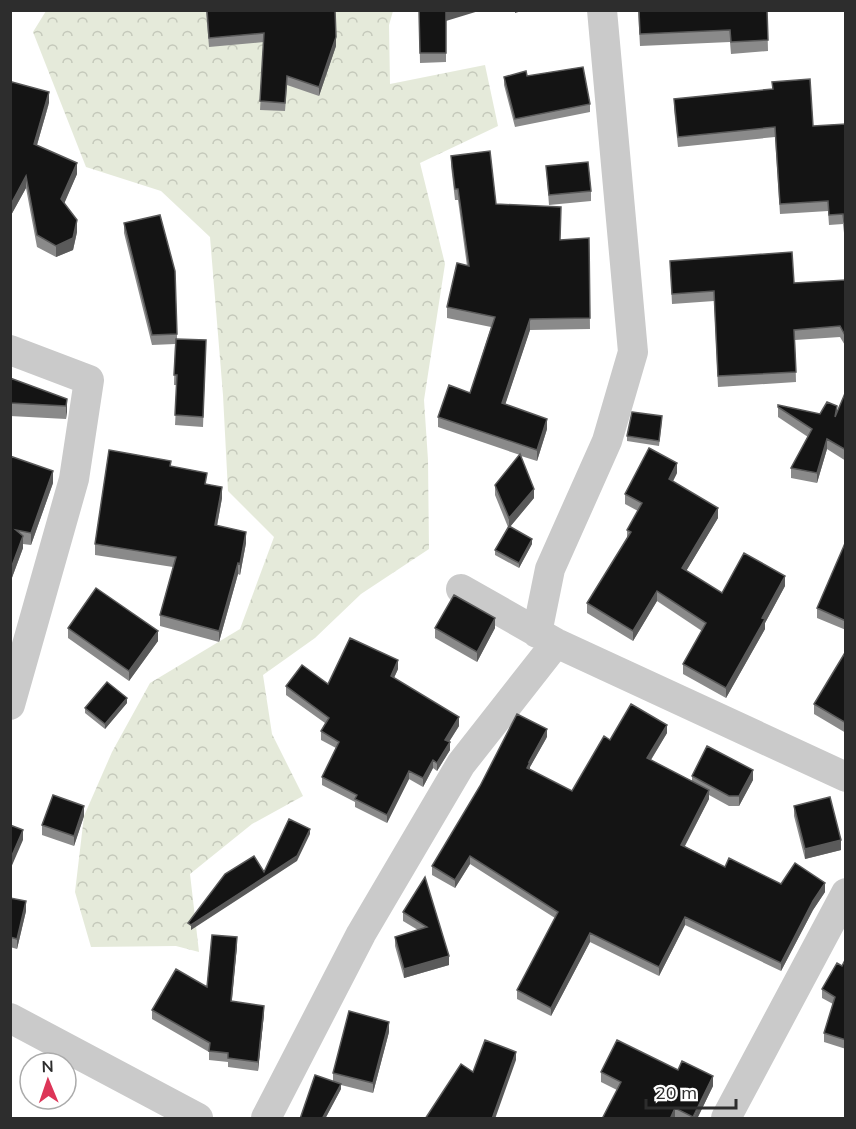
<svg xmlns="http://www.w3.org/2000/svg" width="856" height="1129" font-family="Mulish,sans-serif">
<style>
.forest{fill:url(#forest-crowns)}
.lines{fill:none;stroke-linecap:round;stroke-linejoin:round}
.minor{stroke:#cacaca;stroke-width:30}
.wall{fill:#8a8a8a}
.shaded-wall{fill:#5a5a5a}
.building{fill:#141414;stroke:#5a5a5a;stroke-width:1.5}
</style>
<defs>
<pattern id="forest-crowns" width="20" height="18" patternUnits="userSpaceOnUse" patternTransform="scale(1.5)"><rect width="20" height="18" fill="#e5eada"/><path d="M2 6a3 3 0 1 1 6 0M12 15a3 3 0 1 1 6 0" fill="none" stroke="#c5c9bb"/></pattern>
</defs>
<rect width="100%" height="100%" fill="#fff"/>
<path class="forest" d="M46,11H393L389,25L390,84L485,65L498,126L420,163L445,264L424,400L428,460L429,549L361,594L315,638L263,675L272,734L303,796L252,824L190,874L199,952L176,946L91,947L75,892L84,816L112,752L150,683L240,629L274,537L228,491L223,395L210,237L161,191L86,167L33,32Z"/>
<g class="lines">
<path class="minor" d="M10,350L89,380L74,479L10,705
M461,589L556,643L846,777
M537,633L550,569L607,441L633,352L602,10
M10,1018L198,1118
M266,1118L361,934L461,764L556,643
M726,1118L846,893"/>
</g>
<path class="wall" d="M206,10H335L336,46L319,96L287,85L285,111L260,110L264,42L209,47Z
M419,10L446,21V62L420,63Z
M638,10H767L768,51L731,54L730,42L640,46Z
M527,76L590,104V112L515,127L504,85V77Z
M772,82L813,126L846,124V233H844L843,224L829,225L828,211L780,214L775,137L678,147L674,109V99L772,89Z
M49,103L37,145L77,174L64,203L77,232L73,250L56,257L37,247L26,188L10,217Z
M451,156L496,204L561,218L560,240L589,238L590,329L530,330L505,405L547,429L537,461L521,456L534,498L510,527L532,544L519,568L495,555V550L508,527L495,495V485L520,455L438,427V417L470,393L491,327L447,318V307L467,266L458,200H455L451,166Z
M546,166L591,191V201L549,205Z
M124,223L177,334V339L206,340L203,427L175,425L177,385H174L175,344L152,345L124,233Z
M670,261L794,283L846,280V347L840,337L795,340L796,382L718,387L714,301L672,304Z
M10,378L67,399L66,419L10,416Z
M846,391V461L827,449L817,483L791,478V468L808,437L778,417V407L820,414L837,412Z
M662,421L659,446L627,441V436Z
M10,456L53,483L31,545L23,544V548L10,583Z
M171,467L207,484L222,498L217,526L246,543L240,575L238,574L219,642L160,626V615L173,567L95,555V544Z
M677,473L673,481L718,518L686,571L722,593L785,586L765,623V629L726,698L683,674V664L702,631L657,601L633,641L587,613V603L627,538V530L638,511L625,504V494Z
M846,541V630L817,618V608Z
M68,628L158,641L129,681L68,638Z
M435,628H495L477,662L435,638Z
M846,651V733L814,714V704Z
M398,669L394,678L459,726L449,742L450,750L437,771L433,768L423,787L409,779L387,823L355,807V802L322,785V777L336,748L321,740V731L325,723L286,695V686L328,684Z
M127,703L105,729L85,713V708Z
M667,733L651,760L692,781V776L753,780L739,806H729L709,795V799L685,846L725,867L781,884L825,892L813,910L781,971L685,925L659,976L590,942L551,1016L517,999V990L555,918L470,864L455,888L432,875V866L547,737L530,767V770L572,791L610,740Z
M794,806L841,850L805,859L794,816Z
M84,816L74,846L42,835V825Z
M425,877L449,965L404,978L395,946V937L418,930L403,921V912Z
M10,898L26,911L17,949L10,947Z
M237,946L231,1001L264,1014L258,1071L228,1067V1062L209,1060V1052L152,1019V1010L207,987Z
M846,958V1049L824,1042V1033L833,1004L822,998V989L842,966Z
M389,1032L373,1093L341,1085V1089L325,1119H300L333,1081V1073Z
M678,1070L713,1086L697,1119H602L617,1090L601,1082V1072Z"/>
<path class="shaded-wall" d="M448,10H482L446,21V11Z
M515,10H525L515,13Z
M336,37V46L319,96V87Z
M49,92V103L34,155V144Z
M77,163V174L61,211V199Z
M26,176V188L10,217V206Z
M77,220V232L73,250L56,257V246Z
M530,319V330L502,414V403Z
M67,399V412L66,419V406Z
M547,419V429L537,461V450Z
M827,439V449L817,483V473Z
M677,463V473L669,489V479Z
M53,471V483L31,545V533Z
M222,487V498L215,536V525Z
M534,489V498L509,528V518Z
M718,508V518L682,578V568Z
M246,532V543L240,575V564Z
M23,536V548L10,583V571Z
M532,539V544L519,568V563Z
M238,563V574L219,642V631Z
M785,576V586L765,623V629L726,698V688L762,618Z
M657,591V601L633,641V631Z
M495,618V628L477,662V652Z
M158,631V641L129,681V671Z
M398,660V669L391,684V676Z
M127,698V703L105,729V724Z
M459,717V726L445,748V740Z
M667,725V733L647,766V758Z
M547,729V737L530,767V771L527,768L529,762Z
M450,742V750L437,771V763Z
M433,760V768L423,787V778Z
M753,770V780L739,806V796Z
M409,771V779L387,823V815Z
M709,790V799L681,853V845Z
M84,806V816L74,846V836Z
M310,829V834L297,861L191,930V925L297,856Z
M23,830V840L10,870V860Z
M841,840V850L805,859V849Z
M470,856V864L455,888V880Z
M825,883V892L813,910L781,971V963L813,901Z
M26,901V911L17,949V939Z
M685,917V925L659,976V967Z
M590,933V942L551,1016V1008Z
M237,937V946L231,1010V1001Z
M449,956V965L404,978V969Z
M264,1006V1014L258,1071V1062Z
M389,1022V1032L373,1093V1083Z
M516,1052V1060L495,1119H492Z
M713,1076V1086L697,1119H693Z
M341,1084V1089L325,1119H322Z
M675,1108V1119H670Z"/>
<path class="building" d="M207,10H335L336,37L319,87L287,76L285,103L260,101L264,33L209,38Z
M419,10H448L446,11V53H420Z
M639,10H767L768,40L731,42L730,30L640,34Z
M583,67L590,104L515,119L504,77L526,71L527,76Z
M810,79L813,126L846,124V222H844L843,214L829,215L828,201L780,204L775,127L678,137L674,99L773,89L772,82Z
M12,82L49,92L34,144L77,163L61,199L77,220L73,238L56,246L37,235L26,176L10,206V87Z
M490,151L496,204L561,207L560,240L589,238L590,318L530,319L502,403L547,419L537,450L438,417L449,385L470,393L495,317L447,307L457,263L469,266L458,189H455L451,156Z
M588,162L591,191L549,195L546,166Z
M160,215L175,271L177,334L152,335L124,223Z
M792,252L794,283L846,280V337L840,326L794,330L796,372L718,376L714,291L672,294L670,261Z
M176,339L206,340L203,417L175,415L177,375H174Z
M10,378L67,399L66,406L10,403Z
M846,391V450L827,439L817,473L791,468L812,429L778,407V405L820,414L827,402L837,406L835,417Z
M632,412L662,416L659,441L627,436Z
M649,448L677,463L669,479L718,508L682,568L722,593L744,553L785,576L762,618L765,619L726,688L683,664L706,623L657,591L633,631L587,603L631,532L627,530L642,503L625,494Z
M109,450L171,461L170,466L207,473L205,484L222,487L215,525L246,532L240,564L238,563L219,631L160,615L176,557L95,544Z
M520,454L534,489L509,518L495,485Z
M10,456L53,471L31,533L16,530L23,536L10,571Z
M509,526L532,539L519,563L495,550Z
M846,541V621L817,608Z
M96,588L158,631L129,671L68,628Z
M454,595L495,618L477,652L435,628Z
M350,638L398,660L391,676L459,717L445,740L450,742L437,763L433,760L423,778L409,771L387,815L355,799L357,795L322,777L339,742L321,731L329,718L286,686L302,665L328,684Z
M846,651V723L814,704Z
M107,682L127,698L105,724L85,708Z
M631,704L667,725L647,758L709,790L681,845L725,867L729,858L781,884L795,863L825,883L813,901L781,963L685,917L659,967L590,933L551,1008L517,990L558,912L470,856L455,880L432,866L480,786L517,714L547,729L529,762H530L527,768L572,791L604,736L610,740Z
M707,746L753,770L739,796H729L692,776Z
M53,795L84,806L74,836L42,825Z
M830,797L841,840L805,849L794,806Z
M289,819L310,829L297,856L191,925L188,923L225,874L254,856L264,872Z
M10,825L23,830L10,860Z
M425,877L449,956L404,969L395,937L427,927L403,912Z
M10,898L26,901L17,939L10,937Z
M212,935L237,937L231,1001L264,1006L258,1062L228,1058V1053L209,1051L210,1043L152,1010L176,969L207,987Z
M846,958V1040L824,1033L835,997L822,989L837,963L842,966Z
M349,1011L389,1022L373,1083L333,1073Z
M485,1040L516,1052L492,1119H425L461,1064L473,1072Z
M617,1040L678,1070L682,1061L713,1076L693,1117L675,1108L670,1119H602L621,1082L601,1072Z
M315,1075L341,1084L322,1119H300Z"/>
<rect width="856" height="1129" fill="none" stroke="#2d2d2d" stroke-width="24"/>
<g transform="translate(48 1081) rotate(358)"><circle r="28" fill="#ffffff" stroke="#ababab" stroke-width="1.5"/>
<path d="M0-4.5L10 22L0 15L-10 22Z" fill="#dd3558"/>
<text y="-9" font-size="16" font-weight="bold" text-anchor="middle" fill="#2d2d2d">N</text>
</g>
<path d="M646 1099v9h90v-9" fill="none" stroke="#2d2d2d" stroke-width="3"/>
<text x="655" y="1099" font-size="18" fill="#2d2d2d" stroke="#ffffff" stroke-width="4.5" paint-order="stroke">20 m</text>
</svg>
